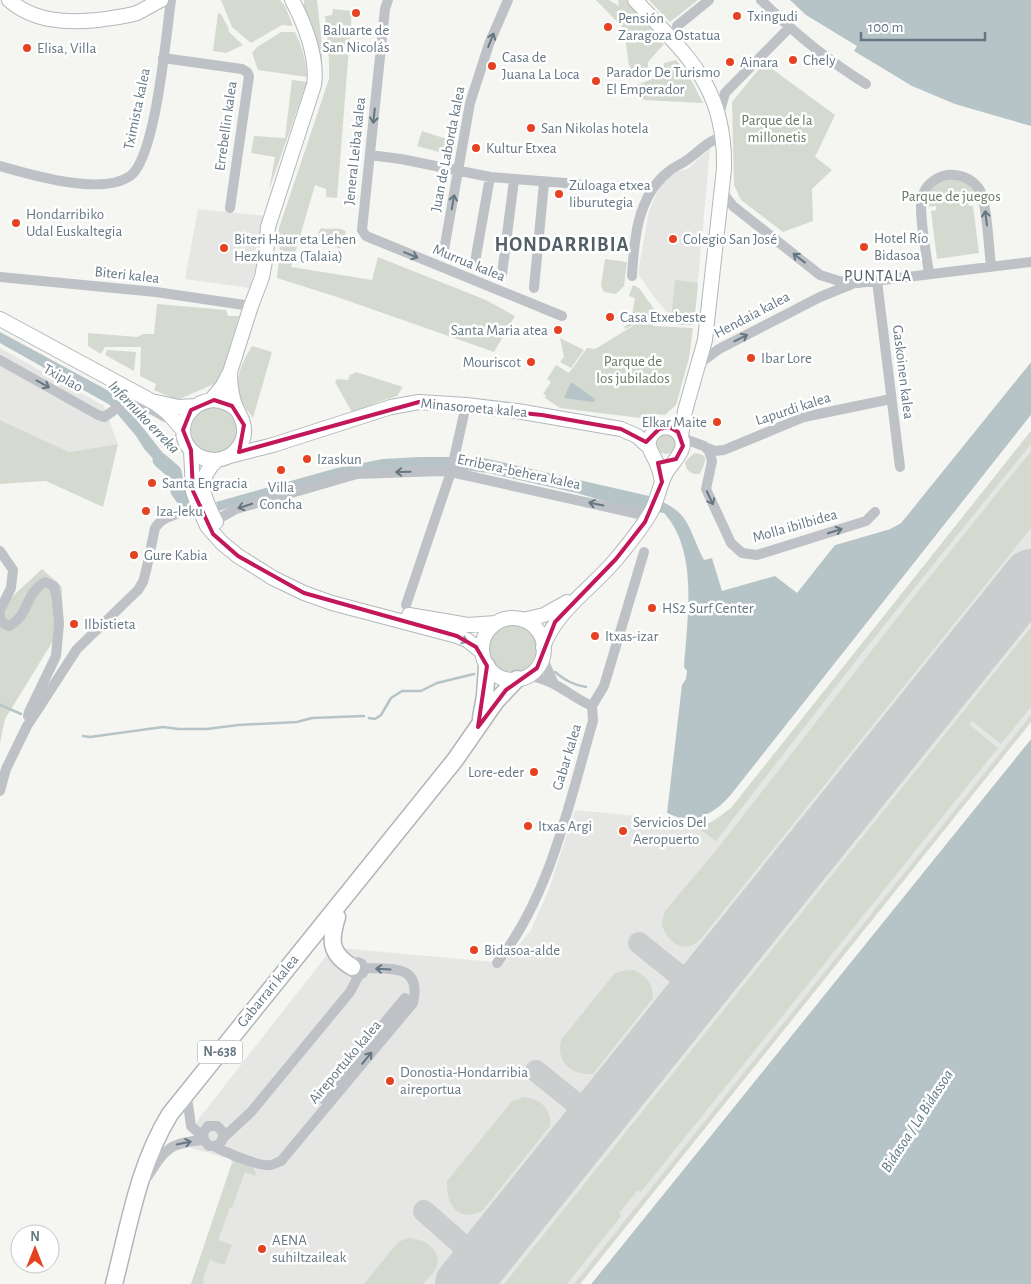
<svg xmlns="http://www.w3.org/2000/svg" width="1031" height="1284" font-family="'Alegreya Sans',sans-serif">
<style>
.built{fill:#e6e7e5}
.green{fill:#d5dad0}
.water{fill:#b6c4c7}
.pier{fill:#f5f5f1}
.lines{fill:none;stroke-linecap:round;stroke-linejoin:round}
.stream{stroke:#b6c4c7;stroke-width:2.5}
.river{stroke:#b6c4c7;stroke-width:15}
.taxiway{stroke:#cacece;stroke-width:22}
.runway{stroke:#cacece;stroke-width:56}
.secondary-casing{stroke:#b2b8bc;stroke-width:16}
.primary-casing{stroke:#b1b6ba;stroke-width:19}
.street{stroke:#bec2c6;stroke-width:10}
.secondary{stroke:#fff;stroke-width:14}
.primary{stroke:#fff;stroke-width:16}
.oneway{stroke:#647783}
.oneway2{stroke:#92a0a8}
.marked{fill:none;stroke:#c2185b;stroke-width:4;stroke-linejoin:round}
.poi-dot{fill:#e54221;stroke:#fff;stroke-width:2}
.labels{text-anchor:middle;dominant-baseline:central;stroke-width:5;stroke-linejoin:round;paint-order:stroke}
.shield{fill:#fff;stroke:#92a0a8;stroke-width:1}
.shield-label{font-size:14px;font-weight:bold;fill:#647783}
.poi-label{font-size:15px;fill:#647783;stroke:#fff;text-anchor:start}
.street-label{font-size:15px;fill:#647783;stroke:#fff}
.park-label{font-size:15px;fill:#697a63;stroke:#fff}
.neighbourhood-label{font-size:16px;letter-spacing:1px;fill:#526068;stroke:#fff}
.water-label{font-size:16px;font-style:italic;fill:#5f7980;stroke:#fff}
.district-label{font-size:20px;font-weight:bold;letter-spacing:1px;fill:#526068;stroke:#fff}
</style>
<rect width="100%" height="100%" fill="#f5f5f1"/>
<path class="built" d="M710,148L694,325H677L651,293L639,275V267L649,211L662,182L674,172L688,169Z
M198,209L267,216L258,238L255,257L258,259L250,288L185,279Z
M0,348L104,406L118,444L69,452L0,420Z
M1031,431V722L580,1284H191L232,1163H234L230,1159L191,1148L197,1121L330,951L340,948L504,963L531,930L549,889L575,810L657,818L658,822L688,829L698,828L722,816L731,808Z"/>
<path class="green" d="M221,0H280L285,6L293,26L282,25L251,43L232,27Z
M304,0H317L322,45V76H321L304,11Z
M596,0H609L619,6L618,0H626L664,44L648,62V68L633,75L629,65L624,29Z
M649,0H698L670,22Z
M333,9L352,11L337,198L326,197V189L315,185L291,267L372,280L378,257L486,300L515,316L494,352L340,298L277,278L280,250L278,238L279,228L329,79V60L325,16L332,15Z
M218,13L221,14L228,27L229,32L243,45L226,53L213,51Z
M281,32H295C302,46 306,61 307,77L258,70L252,53L257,47Z
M676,60L688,74L703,103L643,100L637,85L662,75L664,63Z
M764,63L835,115L815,157L832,170L812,189L813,221L783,232L741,200L734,185L732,102Z
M292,80L307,82L269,190L275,157L251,153L254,136L285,138Z
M422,131L456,142L453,156L417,146Z
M954,177L974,187L980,200L968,202L969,206H973L979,253L937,259L931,211L936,210V206L924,207C926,185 936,184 954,177Z
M321,228C330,231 341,225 346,232L342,246L339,249L318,233Z
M605,259L627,262L624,286L616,294L604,292L601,286Z
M675,280L698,283L694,325H677L671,318Z
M633,285L639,288L662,320L661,324H653V326L693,328L689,358L676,405L665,415L654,414L643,420L640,418L560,408L545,398L546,395L543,394L551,382L547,379L556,365L569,373L587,348L595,349L636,324L651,325L640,322L625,329L624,327L635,320L632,315L635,298L629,296Z
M157,304L226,310L228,316H239L219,382L177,400L154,390L156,384L140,376L141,347H105L101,354L88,346V333L137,337L143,334H154Z
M560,338L584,350L571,368L560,362L564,357Z
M252,346L272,352L253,418C249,412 242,405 240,398C233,380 243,360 252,346Z
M107,350L136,352L134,371L105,355Z
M356,372L403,387L397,396L378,402L354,416L335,382L337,379L348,380L350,375Z
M191 430a23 23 0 1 1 46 0a23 23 0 1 1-46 0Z
M0,420L69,452L118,444L103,507L46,481L0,484Z
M1031,431V444L866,648L716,841L698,828L712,822L731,808Z
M656 444a10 10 0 1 1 20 0a10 10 0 1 1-20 0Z
M1031,451V528L700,940C697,942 693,945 690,946C677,950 663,935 662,923C662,919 664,915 665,911L718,848L900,614Z
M695,453C712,455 703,465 700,474C691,475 686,471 685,462L692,455Z
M42,569L62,587L61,628L5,719L0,743V608Z
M489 649a24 24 0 1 1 48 0a24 24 0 1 1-48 0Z
M1031,627V707L1001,744L972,721L969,724L998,748L641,1192L638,1190L619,1213L621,1216L567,1284H504Z
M1031,715V722L580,1284H574Z
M633,970C646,975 653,984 653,998L593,1074C571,1075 556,1063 561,1040L614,974L621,971Z
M524,1097C541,1099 552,1109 550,1126L483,1210C460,1224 445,1205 447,1181L512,1101Z
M230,1159L253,1167L257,1176L245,1172L232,1208H230L218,1240L232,1245L224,1265L210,1260L203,1279H204L203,1284H191L232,1163L234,1164Z
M408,1238C423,1238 444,1250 436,1268C433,1274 427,1279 423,1284H364L398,1242Z"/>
<path class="water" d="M790,0H1031V126L955,104L912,86L854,51L857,46L806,15Z
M0,332L109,391L136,419L177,471L171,473L157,463L145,450L136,436L110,405L0,343Z
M1031,362V415L730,796C711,816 693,826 667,813L682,685L686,679L687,671L684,667C687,618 699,552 664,513L630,509L577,493L488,473L464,470L409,467L239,504L219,511L216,502L337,468L383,459L420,457H479L649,496C691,512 686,524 704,560L712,558L722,591L775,576L797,593L835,545L890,529L901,523Z
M571,382L595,399L594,402L564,398Z
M1031,739V1284H591Z"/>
<path class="pier" d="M1031,359V362L901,523L890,529L835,545L837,542L890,526L900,521Z
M1031,415V419L732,798L720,810L701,820L677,821L665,815L667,813L678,818H700L719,808L730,796Z
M1031,737V739L591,1284H588Z"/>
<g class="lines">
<path class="stream" d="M555,672C565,680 573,685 586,687
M0,705L21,714
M369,718L375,719L381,715L391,698L402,691H421L437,683L474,674
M83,736L90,737L163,727L179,729H207L238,725L297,722L312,718L364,716"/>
<path class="river" d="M160,460L174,472L178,491L183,498L195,504L207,506"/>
<path class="taxiway" d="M639,943L680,976C690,988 690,1000 681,1013
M680,976C693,983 705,980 716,970
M536,1071L578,1105C588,1117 586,1128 578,1141
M578,1105C592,1111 601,1108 612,1099
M424,1211L468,1250L472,1264L467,1279
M465,1247C479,1251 488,1249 499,1240"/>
<path class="runway" d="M463,1284L1031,577"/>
<defs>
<path id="secondary" d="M9,0C34,22 67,23 98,20C111,18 124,17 137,13C145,9 153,4 161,0
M635,0C687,56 726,86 724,169L705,340L685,411L681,436
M0,319L155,403L168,413L183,430
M230,372C230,382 231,392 234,402C236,410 241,415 243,423C248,441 234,459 215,460C207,460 200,458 194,453C163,426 204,380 237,410
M211,400L222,387L230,372L251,306L262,277L266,256L268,227L314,85C318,58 305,24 292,0
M156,402L179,407L195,406
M191,450L193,491L198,506L207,526L222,543L238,556L273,578L304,593L332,603L457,636L467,640L482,652
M230,456L273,445L391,407L419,402L466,405L517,411L621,429L637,436L649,447
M216,522C204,498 194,481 217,460
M409,615L468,625L496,623
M482 649a31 31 0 1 1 62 0a31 31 0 1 1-62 0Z
M523,620L544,615L567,602
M543,647C557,609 593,588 618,557C630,542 644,526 653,508C658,497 660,484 666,473C672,462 688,450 681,437C676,426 661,424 653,433C643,444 653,453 657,464C660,470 661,476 662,482"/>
<path id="primary" d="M481,718L485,696L487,666
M337,917C330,940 329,953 352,967
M114,1284C129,1226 138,1166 170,1114L455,760L496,701L517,679"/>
</defs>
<use href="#secondary" class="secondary-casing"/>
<use href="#primary" class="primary-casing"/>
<path class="street" d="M388,0L385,9L362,230L366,236L562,316
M761,0C793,32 827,60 866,84
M677,26L709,0
M163,58L242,69L247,72L249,76L230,208
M719,115L725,93L789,28
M370,155L401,159L490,177L578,184
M0,166C31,175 102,196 130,176C156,158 166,34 171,0
M722,187L726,197L733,206L820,275L839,281L858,283L1031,262
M444,250L470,103L489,44L508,0
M475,262L490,177
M502,274L514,180
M929,274C927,257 918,212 922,197C925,187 933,179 943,176C957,172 972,178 980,190C987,203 989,250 991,266
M632,276C634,240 637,197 668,172C675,166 684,163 691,157C702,149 709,139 723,138
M0,277L156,292L251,306
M877,281L900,467
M534,288L544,183
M0,360L98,415L104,417C110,414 115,408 122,406C137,400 152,409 165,417
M700,363L719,349L820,297L852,284
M682,438L704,446L709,451L712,461L706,489L731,543L742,553L757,555L866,521L875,512
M707,448L715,451L724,450L804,417L891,399
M215,521L236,509L357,474L441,471L451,472L643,515
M0,551L13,570L11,588L0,610
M406,605L451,472L466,405
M0,615L1,622L9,626C30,615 24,594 45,582L54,586L57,600L59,624L56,656L29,712L28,716
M542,657L553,682
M527,676C554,678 569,696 592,706
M0,791L6,769L27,726L77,649L138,590L143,582L146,571L155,528C166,510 192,517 201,500
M497,963C551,894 569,803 593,721L592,706L604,686L644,552
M324,1100L359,1053L405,998
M188,1104L191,1126L202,1136
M223,1138L251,1112L350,992L359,975L363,973
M214,1146C225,1152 259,1167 270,1165C273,1165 278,1162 281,1161L413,1003C422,964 392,969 364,968L362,964L358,962L354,963L352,969L353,973L359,975
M148,1176C166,1148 169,1143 204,1140L209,1146H216L222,1141L223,1132L217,1126H208L203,1133L204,1140"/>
<use href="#secondary" class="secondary"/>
<use href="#primary" class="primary"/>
</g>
<defs><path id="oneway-shaft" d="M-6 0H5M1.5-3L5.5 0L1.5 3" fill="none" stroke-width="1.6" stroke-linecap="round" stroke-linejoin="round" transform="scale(1.25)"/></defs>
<g class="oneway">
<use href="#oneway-shaft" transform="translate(491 40) rotate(-68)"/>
<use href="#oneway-shaft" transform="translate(374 116) rotate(96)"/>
<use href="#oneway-shaft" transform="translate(453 202) rotate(-80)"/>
<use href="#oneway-shaft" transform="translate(986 218) rotate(-97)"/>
<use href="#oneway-shaft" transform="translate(411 255) rotate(22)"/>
<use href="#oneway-shaft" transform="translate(799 258) rotate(-142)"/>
<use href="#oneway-shaft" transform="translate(741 338) rotate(-27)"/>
<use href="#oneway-shaft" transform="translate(43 384) rotate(29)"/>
<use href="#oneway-shaft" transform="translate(403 472) rotate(179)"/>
<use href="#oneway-shaft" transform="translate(710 498) rotate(65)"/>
<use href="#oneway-shaft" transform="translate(596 504) rotate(-168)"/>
<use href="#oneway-shaft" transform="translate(245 506) rotate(162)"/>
<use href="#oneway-shaft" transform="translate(835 531) rotate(-17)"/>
<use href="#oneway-shaft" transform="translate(383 969) rotate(-177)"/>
<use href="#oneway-shaft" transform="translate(367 1058) rotate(-50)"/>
<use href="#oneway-shaft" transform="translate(184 1143) rotate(-11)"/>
</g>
<use class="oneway2" href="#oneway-shaft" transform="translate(461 639) rotate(24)"/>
<path class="marked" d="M214,400L232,406L244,425L239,452L419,402L542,415L621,429L646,442L659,429L669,427L678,432L683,446L676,459L658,463L662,482L645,522L616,559L555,622L537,668L506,690L478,727L487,666L476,647L457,636L304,593L238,556L213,534L193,491L191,450L183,430L191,410Z"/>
<g class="poi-dot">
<circle cx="356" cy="13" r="5"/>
<circle cx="737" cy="16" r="5"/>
<circle cx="608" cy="27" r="5"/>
<circle cx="27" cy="48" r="5"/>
<circle cx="793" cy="60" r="5"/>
<circle cx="730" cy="62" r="5"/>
<circle cx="492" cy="66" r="5"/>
<circle cx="596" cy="81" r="5"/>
<circle cx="531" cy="128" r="5"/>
<circle cx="476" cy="148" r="5"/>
<circle cx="559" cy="194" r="5"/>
<circle cx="16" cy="223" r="5"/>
<circle cx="673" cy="239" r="5"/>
<circle cx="864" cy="247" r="5"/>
<circle cx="224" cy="248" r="5"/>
<circle cx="610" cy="317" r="5"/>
<circle cx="558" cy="330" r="5"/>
<circle cx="751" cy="358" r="5"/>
<circle cx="531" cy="362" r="5"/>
<circle cx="717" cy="422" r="5"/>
<circle cx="307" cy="459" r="5"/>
<circle cx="281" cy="470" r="5"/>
<circle cx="152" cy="483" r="5"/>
<circle cx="146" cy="511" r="5"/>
<circle cx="134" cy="555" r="5"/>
<circle cx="652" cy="608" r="5"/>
<circle cx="74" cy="624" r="5"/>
<circle cx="595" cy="636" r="5"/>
<circle cx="534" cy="772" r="5"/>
<circle cx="528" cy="826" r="5"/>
<circle cx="623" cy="831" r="5"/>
<circle cx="474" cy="950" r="5"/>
<circle cx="390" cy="1081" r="5"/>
<circle cx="262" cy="1249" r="5"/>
</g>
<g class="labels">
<rect class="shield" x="197.5" y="1040.5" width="45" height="23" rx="4"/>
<g class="shield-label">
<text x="220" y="1052">N-638</text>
</g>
<g class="poi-label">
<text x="747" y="16">Txingudi</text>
<text x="618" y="18">Pensión<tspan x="618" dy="17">Zaragoza Ostatua</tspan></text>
<text x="356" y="30" text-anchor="middle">Baluarte de<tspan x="356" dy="17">San Nicolás</tspan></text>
<text x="37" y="48">Elisa, Villa</text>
<text x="502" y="57">Casa de<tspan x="502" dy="17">Juana La Loca</tspan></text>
<text x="803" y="60">Chely</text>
<text x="740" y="62">Ainara</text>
<text x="606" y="72">Parador De Turismo<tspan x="606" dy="17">El Emperador</tspan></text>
<text x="541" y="128">San Nikolas hotela</text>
<text x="486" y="148">Kultur Etxea</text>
<text x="569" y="185">Zuloaga etxea<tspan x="569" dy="17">liburutegia</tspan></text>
<text x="26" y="214">Hondarribiko<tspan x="26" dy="17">Udal Euskaltegia</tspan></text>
<text x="874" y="238">Hotel Río<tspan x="874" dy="17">Bidasoa</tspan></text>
<text x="234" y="239">Biteri Haur eta Lehen<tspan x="234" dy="17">Hezkuntza (Talaia)</tspan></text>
<text x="683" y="239">Colegio San José</text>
<text x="620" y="317">Casa Etxebeste</text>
<text x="548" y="330" text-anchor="end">Santa Maria atea</text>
<text x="761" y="358">Ibar Lore</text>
<text x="521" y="362" text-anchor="end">Mouriscot</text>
<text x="707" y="422" text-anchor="end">Elkar Maite</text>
<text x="317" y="459">Izaskun</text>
<text x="162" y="483">Santa Engracia</text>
<text x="281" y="487" text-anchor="middle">Villa<tspan x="281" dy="17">Concha</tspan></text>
<text x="156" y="511">Iza-leku</text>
<text x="144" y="555">Gure Kabia</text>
<text x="662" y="608">HS2 Surf Center</text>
<text x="84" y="624">Ilbistieta</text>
<text x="605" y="636">Itxas-izar</text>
<text x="524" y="772" text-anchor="end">Lore-eder</text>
<text x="633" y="822">Servicios Del<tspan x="633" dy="17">Aeropuerto</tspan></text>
<text x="538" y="826">Itxas Argi</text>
<text x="484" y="950">Bidasoa-alde</text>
<text x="400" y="1072">Donostia-Hondarribia<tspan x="400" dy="17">aireportua</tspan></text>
<text x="272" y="1240">AENA<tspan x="272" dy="17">suhiltzaileak</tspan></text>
</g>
<g class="street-label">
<text transform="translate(137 109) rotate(-78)">Tximista kalea</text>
<text transform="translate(226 126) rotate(-82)">Errebellin kalea</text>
<text transform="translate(448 149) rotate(-79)">Juan de Laborda kalea</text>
<text transform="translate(355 151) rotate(-84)">Jeneral Leiba kalea</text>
<text transform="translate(469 263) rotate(22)">Murrua kalea</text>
<text transform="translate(127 275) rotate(6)">Biteri kalea</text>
<text transform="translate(752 315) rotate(-28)">Hendaia kalea</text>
<text transform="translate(903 372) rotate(83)">Gaskoinen kalea</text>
<text transform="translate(63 378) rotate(29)">Txiplao</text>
<text transform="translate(474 408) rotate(5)">Minasoroeta kalea</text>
<text transform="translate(793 409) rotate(-18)">Lapurdi kalea</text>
<text transform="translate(519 472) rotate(12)">Erribera-behera kalea</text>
<text transform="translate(795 526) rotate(-16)">Molla ibilbidea</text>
<text transform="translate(567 757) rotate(-73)">Gabar kalea</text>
<text transform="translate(268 991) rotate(-51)">Gabarrari kalea</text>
<text transform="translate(345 1062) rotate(-50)">Aireportuko kalea</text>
</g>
<g class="park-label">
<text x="777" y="120">Parque de la<tspan x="777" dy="17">millonetis</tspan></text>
<text x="951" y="196">Parque de juegos</text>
<text x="633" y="361">Parque de<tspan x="633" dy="17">los jubilados</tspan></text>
</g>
<g class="neighbourhood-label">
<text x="878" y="276">PUNTALA</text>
</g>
<g class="water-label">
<text transform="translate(144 417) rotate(46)">Infernuko erreka</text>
<text transform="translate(917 1121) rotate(-57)">Bidasoa / La Bidassoa</text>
</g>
<g class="district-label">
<text x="562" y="245">HONDARRIBIA</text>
</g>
</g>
<g transform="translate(35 1249)"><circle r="24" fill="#ffffff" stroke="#c1c9cd"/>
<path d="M0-4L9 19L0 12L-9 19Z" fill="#e54221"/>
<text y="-8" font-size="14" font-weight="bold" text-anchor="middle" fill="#647783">N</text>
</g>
<path d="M861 32v8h124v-8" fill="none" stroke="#647783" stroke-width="2.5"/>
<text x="868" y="32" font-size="15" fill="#647783" stroke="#ffffff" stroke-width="4" paint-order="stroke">100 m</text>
</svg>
